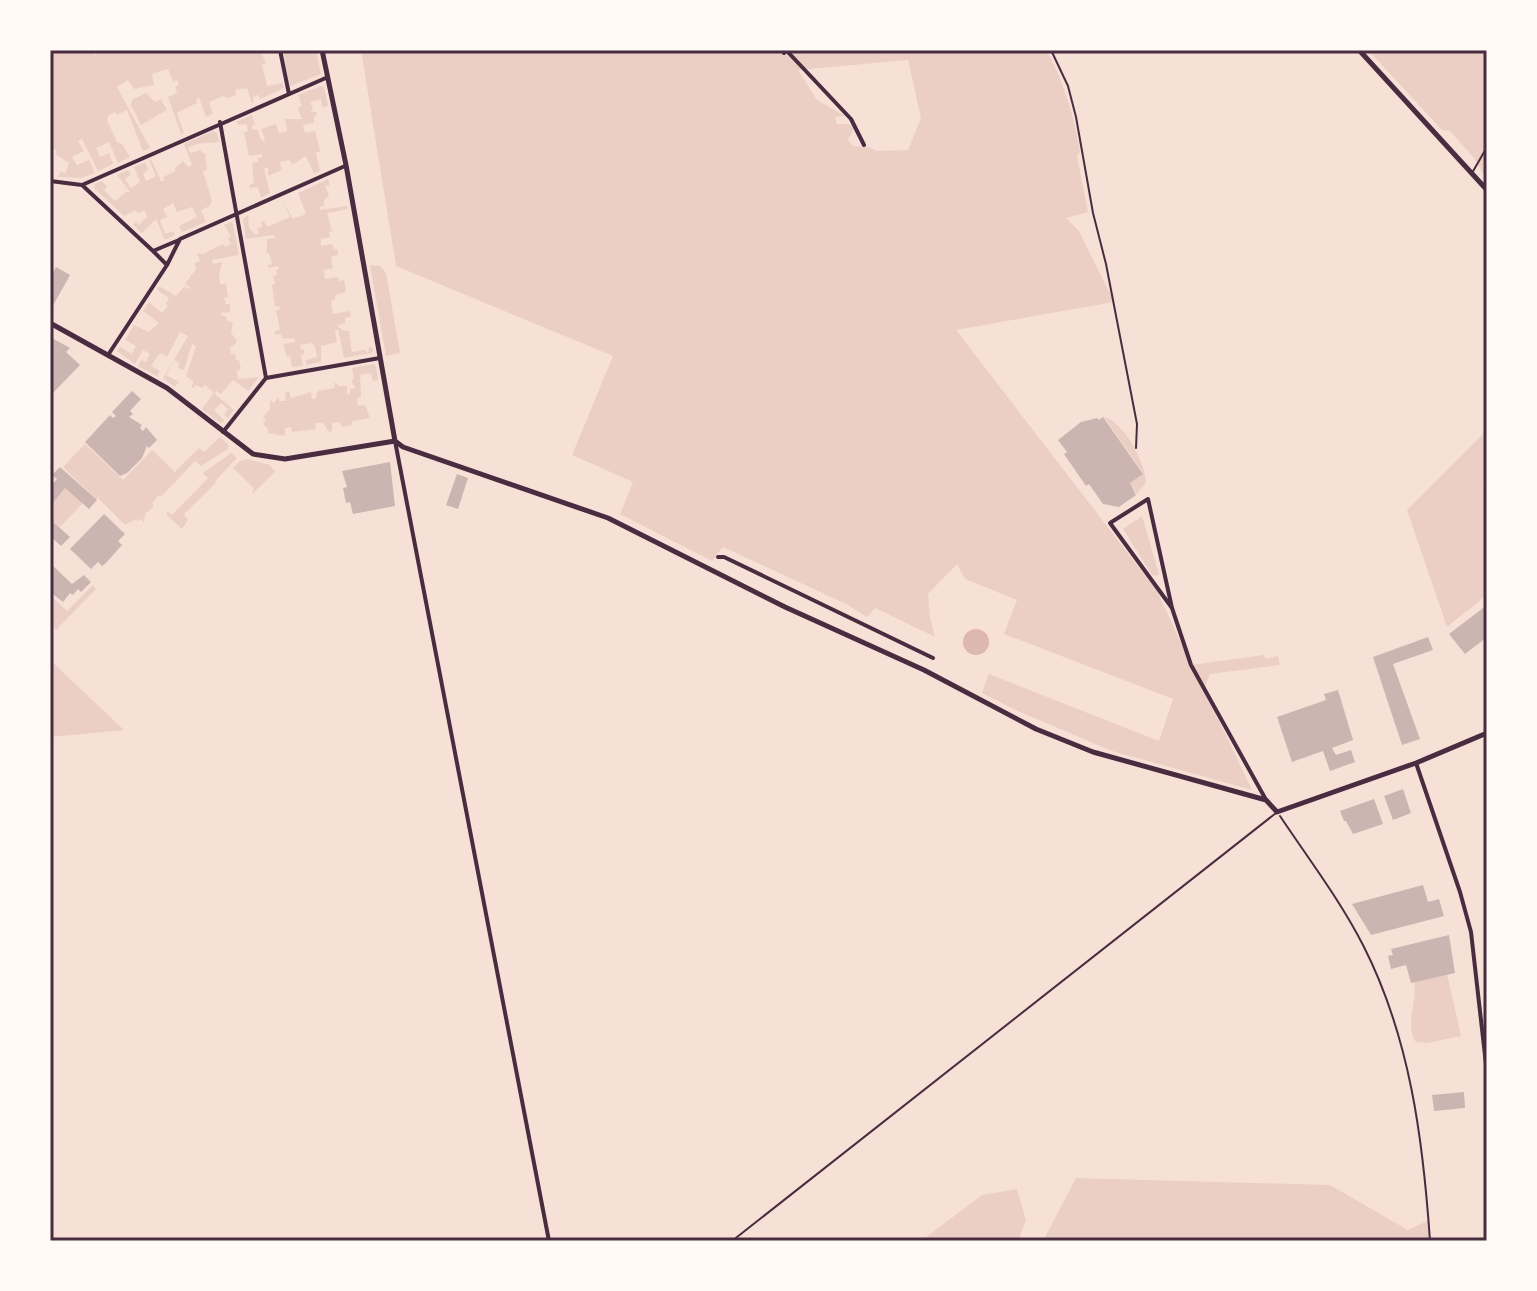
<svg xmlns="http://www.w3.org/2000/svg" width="1537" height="1291" font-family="'Source Sans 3',sans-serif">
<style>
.green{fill:#ebcfc5;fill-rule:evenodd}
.water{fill:#dcb8b0}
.building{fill:#ccb4b1}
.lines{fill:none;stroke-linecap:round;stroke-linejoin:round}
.path{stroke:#4a2c40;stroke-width:2}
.service{stroke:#4a2c40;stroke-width:2}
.minor{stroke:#4a2c40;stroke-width:4}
.tertiary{stroke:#4a2c40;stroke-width:5}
.neatline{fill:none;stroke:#4a2c40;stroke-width:3}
</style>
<rect width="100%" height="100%" fill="#f7e1d7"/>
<path class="green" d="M50,50H92L95,55L103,50H198L200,52L206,50H260L266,63L262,65L267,86L283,83L284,88L260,99L258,95L253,97L254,102L252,103L247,88L235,90L236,95L228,98L223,96L209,102L213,114L206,117L199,98L196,99L197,103L177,113L184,133L181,134L168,97L177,93L175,87L179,85L177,80L173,82L168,69L152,74L154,85L134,89L128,80L117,87L150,148L143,151L127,110L117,115L115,112L109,115L107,120L117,142L122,144L130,157L118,163L109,142L96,148L100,157L109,153L113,164L98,171L82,139L78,141L84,151L72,157L77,165L89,160L95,173L81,178L58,177L61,171L65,174L69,163L55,154L57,151L55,149L50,150Z
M283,50H316L321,74L290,86Z
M361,50H1047C1064,84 1074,115 1080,152L1077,156L1088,212L1066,218L1079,231L1114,302L956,330L1157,591L1191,665L1264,655L1266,659L1278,656L1280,665L1210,674L1204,689L1252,790L1112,751L1020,712L982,693L989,674L1159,741L1173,699L1004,634L1017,600L965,579L957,564L928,594L930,617L935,637L875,608L867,617L846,604L723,547L712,561L620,514L633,482L572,455L613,356L396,266ZM908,60L921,118L908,150L876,151L869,147L853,146L848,140L854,128L849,124H837L835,117L845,116L817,100L798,70Z
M1368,50H1487V167L1483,174L1474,158L1450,131L1442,130Z
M321,86L324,87L328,106L322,107L321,99L310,102L313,109L311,112H317V115L314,116V123L303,125L305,133L315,131L320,151L316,153L320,171L314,174L306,156L292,165L290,160L280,162L282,170L268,176V168H264L270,193L261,198L258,187L250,188L249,185L254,183L252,163L258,162V158L262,157V154L249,156L244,132L248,131L247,124L239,125L236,122L252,115L255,124L252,126L253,130L257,129L262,141L265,140L261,129L276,124L279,133L287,131L285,119H302L298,108L302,106L298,95Z
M146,93L155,102L161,99L167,110L141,125L131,105L132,100Z
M213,131L217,133L219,142L196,144L188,148L190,153L201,150L202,153H205L207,170L203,171L212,201L210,206L201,210L206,222L182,232L179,226L197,217L192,207L177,212L173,203L163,209L167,217L160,220L165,234L173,231L175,235L165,240L156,219L142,233L133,225L136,222L139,225L147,217L145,210L138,213L135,210L124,216L94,188L95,184L102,181L107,187L104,190L115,201L126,192H130L117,175L128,170L131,175L125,179L131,188L140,182L134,167L145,162L148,169L143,174L146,181L156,176L149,160L151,159L161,181H164L163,177L175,171V168L183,161L188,167L192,165L184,144Z
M328,179L330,185L325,186L329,196L324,200V206L319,207L320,210L347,206L348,209L327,213L332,231L329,232L330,237L321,239V246L332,244L334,249H337L338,255L331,257L333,268L324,270L325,279L338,277L339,281L344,280L346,292L335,295V300L331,301L333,314L350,311L351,317L345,318V323L337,326L344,331H349L352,352L365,350L368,353L369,347H372L373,351L371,353L344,358L338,329L335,330L337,342L321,346V362L306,365V360L317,357L315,346L311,343L300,345L301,350L304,349V354L301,355L303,366L292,367L290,356L287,357L283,344L295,342V339L282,338L281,334L275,335V331L280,330L276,310L280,309L279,306H275L272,285L275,284L273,276L277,275L276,270L279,269L278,266L268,268V265L272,264L269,253H267V239L275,238L274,235L246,239L243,219L248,215L249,228L256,235L259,233L257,228L262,227L261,222L264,221L267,227L290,217L282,200L293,219L306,214L298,193Z
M231,222L233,224L239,255L212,260L213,264L222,262L219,276L220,284H226L228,297L224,298L226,304H230V312L221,313L222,316H226L227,321L233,322L231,332L237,342L230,348L231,354H235L236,360H239L241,369L237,371L238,379L259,377L248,391L233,380L221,394L216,391L215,394L234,410L228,418L224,415L228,409L221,403L214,410L225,421L220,423L202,409L214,393L205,385L202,388L196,385L193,388L191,386L194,382L186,376L196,346L192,344L184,370L178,368L180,363L174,360L166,375L179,382L174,387L163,378L188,336L180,332L167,357L160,353L151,366L160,371L157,376L138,366L141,360L146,362L150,354L143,350L135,364L117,351L120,347L132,354L136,346L125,340L134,325L149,332L159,323L143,311L149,302L162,313L168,306L166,304L169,298L157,290L159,286L176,296L184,287L189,289L190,287L185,284L196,269L195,263L200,261L197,253L203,254L223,244L225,247L231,244L228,238L231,236L224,225Z
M370,265L380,266L386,273L400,353L386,356Z
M373,364L376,366L378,380L373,381L371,373L360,375L361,397L357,398L358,406L365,405L370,418L352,421V425L342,427L340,422L332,423V431L329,432L323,423H315L316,429L292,432L291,427L285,428V436L268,433V429L263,424L266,419L263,417L270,409V400L274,403L278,397L279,401H286L285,392L289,391L291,398L311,392L312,399H315L318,391L335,388L334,383H337L338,386H347V394H350V389L355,388L351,380L354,379L352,368Z
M1104,417C1124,422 1145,462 1146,482L1137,494L1130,483L1143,473Z
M1487,430V481L1483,485L1487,490V595L1447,627L1407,510Z
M220,437L228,444V449L201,466L195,461L161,497L159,495L152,503L154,506L145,514L144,522L141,519L138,521L136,519L125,525L98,498L101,495L96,499L63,467L85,444L123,480L152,450L175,472L199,448L204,452Z
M231,453L237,458L215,481L216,483L184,514L188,520L182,529L167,515V511L172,515L208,478L203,473Z
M248,459L270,465L275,472L252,494L254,488L233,468L240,461Z
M65,488L83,503L60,527L50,519V504Z
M1142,516L1159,574L1156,576L1152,575L1123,529Z
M93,585L96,589L56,630L50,624V595L67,611Z
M50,660L124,730L50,737Z
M1447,974L1461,1036L1427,1043L1416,1042C1404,1027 1418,999 1414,982Z
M1076,1178L1330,1185L1408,1230L1429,1220L1430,1241H1043Z
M1017,1189L1026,1220L1018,1241H921L982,1195Z"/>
<path class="water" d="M963 642a13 13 0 1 1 26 0a13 13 0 1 1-26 0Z"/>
<path class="building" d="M56,267L70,275L50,311V278Z
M50,337L70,348L66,352L80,365L50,396V360L53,358L50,355Z
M132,391L141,399L130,411L133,414L129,417L142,425L140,428L143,431L146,427L157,440L149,448L147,446L142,458L127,473L120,476L85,442L110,415L113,418L116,416L112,412Z
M1103,417L1143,474L1130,483L1136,495L1119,507L1103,504L1089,484L1086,486L1064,454L1067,452L1058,440L1081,422L1097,418L1099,420Z
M390,462L395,506L353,514L350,502L346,503L343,488L347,487L342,471Z
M60,467L97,500L89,509L65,488L52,504L50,502V486L57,479L52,475Z
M457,474L468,478L458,509L446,505Z
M104,514L125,534L118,541L122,545L105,564L102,566L98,562L91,569L70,549Z
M50,519L70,537L61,546L50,536Z
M50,563L72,584L84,575L91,582L81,592L78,589L73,595L70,593L63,602L50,592Z
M1487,605V637L1465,654L1449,634Z
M1428,637L1433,650L1393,664L1420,739L1402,745L1373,657Z
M1338,690L1353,740L1332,748L1336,755L1351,750L1355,762L1330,771L1323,751L1292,762L1277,717L1326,700L1324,694Z
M1403,789L1411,813L1393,820L1384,796Z
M1374,799L1383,824L1353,834L1346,821H1344L1340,811Z
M1423,885L1428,902L1439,899L1444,916L1371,935L1352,904Z
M1449,935L1455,973L1411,983L1406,965L1391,969L1388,956L1393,955L1391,949Z
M1464,1092L1465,1108L1434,1111L1432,1095Z"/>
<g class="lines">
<path class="path" d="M1051,50L1068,86L1076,117L1093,213L1106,264L1137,424L1136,448
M1280,816C1308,858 1340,900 1363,945C1410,1037 1423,1139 1430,1241"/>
<path class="service" d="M1472,173L1487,147
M732,1241L1276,813"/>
<path class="minor" d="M280,50L289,94
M783,50L784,53
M786,50L851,119L864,145
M220,122L266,378L223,432
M50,181L82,185L153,251L179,240
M82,185L328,77
M153,251L167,265
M108,355L167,265L180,239L345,166
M266,378L380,358
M395,441L549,1241
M718,557H724L933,658
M1172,608L1110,523L1148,499L1172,608L1191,665L1265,798
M1416,763L1460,892L1471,932L1487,1073"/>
<path class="tertiary" d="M322,50L346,165L395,441
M1359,50L1487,190
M50,323L167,388L253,454L285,459L395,441L403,447L608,518L785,607L924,670L1036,729L1093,752L1266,800L1277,812L1416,763L1487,733"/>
</g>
<rect width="1537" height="1291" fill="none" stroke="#fffaf5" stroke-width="104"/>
<rect x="52" y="52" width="1433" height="1187" class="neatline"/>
</svg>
